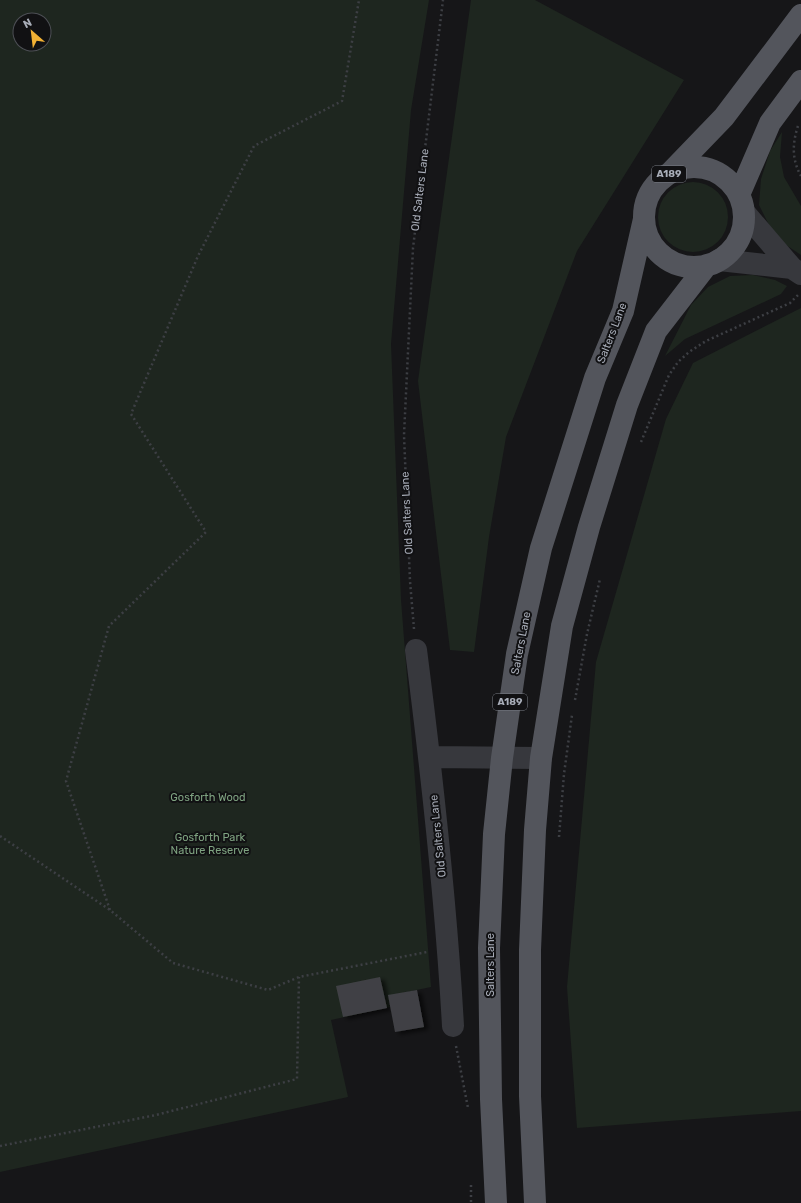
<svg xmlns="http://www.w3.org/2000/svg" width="801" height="1203" font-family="Rubik,sans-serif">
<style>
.green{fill:#1e261f;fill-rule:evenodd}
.building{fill:#404145;filter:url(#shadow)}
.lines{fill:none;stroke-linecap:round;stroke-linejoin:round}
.path{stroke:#3d3f44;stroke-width:2.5;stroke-dasharray:2 3;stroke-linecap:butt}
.minor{stroke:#37383d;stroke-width:22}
.major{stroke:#53555c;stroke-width:22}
.labels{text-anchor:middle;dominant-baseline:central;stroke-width:4;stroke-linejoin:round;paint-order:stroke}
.shield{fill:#111113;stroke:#7b7e86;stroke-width:1}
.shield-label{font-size:10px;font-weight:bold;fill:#a8adb8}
.street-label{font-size:11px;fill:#a8adb8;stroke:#111113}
.park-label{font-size:11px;fill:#7fa381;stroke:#111113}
</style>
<defs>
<filter id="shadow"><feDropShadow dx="4.5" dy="2.5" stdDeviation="2" flood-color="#0009"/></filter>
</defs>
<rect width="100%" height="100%" fill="#161618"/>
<path class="green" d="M0,0H429L411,110L391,344L401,600L431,987L388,996L390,1007L331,1020L348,1097L0,1172ZM20,20H44V44H20Z
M471,0H535L684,80L577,251L506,437L489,537L474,652L450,650L418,381Z
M782,132L780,157L784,177L801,206V255L786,245L770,227L759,205L761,179L770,151Z
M658 217a35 35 0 1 1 70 0a35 35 0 1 1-70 0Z
M753,275L775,280L787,286L781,294L685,339L665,356L691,305L708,287L730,276Z
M801,308V1111L577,1128L567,987L596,662L666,419L693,363Z"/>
<path class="building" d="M380,977L387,1008L343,1017L336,986Z
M417,990L424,1027L395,1032L388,995Z"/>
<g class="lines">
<path class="path" d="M798,126C792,144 792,160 801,176
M641,442L669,375L678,362L689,352L706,341L790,303L798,295
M414,629L410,581L404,435L413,248L443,0
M575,700L587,634L600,579
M0,836L110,910L173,963L268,990L299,977L427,952
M559,837L564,774L572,715
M110,910L66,781L109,626L206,532L131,414L198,256L254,146L342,101L359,0
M456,1046L468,1108
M0,1146L156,1115L297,1079L299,977
M471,1185V1203"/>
<path class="minor" d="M744,212L792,268L801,274
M719,260L792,268
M416,650C432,775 446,900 453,1026
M430,757L541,758"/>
<path class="major" d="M644 217a50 50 0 1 1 100 0a50 50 0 1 1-100 0Z
M671,172L724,117L801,15
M739,195L770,123L801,81
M496,1203L491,1099L489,948L494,834L502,758L517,654L541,548L595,378L623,311L644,219
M535,1203L530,1096V950L535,830L541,758L562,626L589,527L627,405L656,331L707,265"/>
</g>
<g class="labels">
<g class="shield">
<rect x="652" y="166" width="34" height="16" rx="3"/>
<rect x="493" y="694" width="34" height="16" rx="3"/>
</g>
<g class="shield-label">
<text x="669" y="174">A189</text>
<text x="510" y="702">A189</text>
</g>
<g class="street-label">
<text transform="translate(420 190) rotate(-83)">Old Salters Lane</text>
<text transform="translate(612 333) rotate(-69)">Salters Lane</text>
<text transform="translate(407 513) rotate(-93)">Old Salters Lane</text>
<text transform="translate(521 643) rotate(-79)">Salters Lane</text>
<text transform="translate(438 836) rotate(-96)">Old Salters Lane</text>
<text transform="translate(490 965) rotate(-90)">Salters Lane</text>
</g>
<g class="park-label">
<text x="208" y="797">Gosforth Wood</text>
<text x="210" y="837">Gosforth Park<tspan x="210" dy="13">Nature Reserve</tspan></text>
</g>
</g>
<g transform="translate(32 32) rotate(332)"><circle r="19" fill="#111113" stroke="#4d4f55"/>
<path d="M0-3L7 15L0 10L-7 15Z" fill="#f2b134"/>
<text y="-6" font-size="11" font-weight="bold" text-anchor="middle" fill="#a8adb8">N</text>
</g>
</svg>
